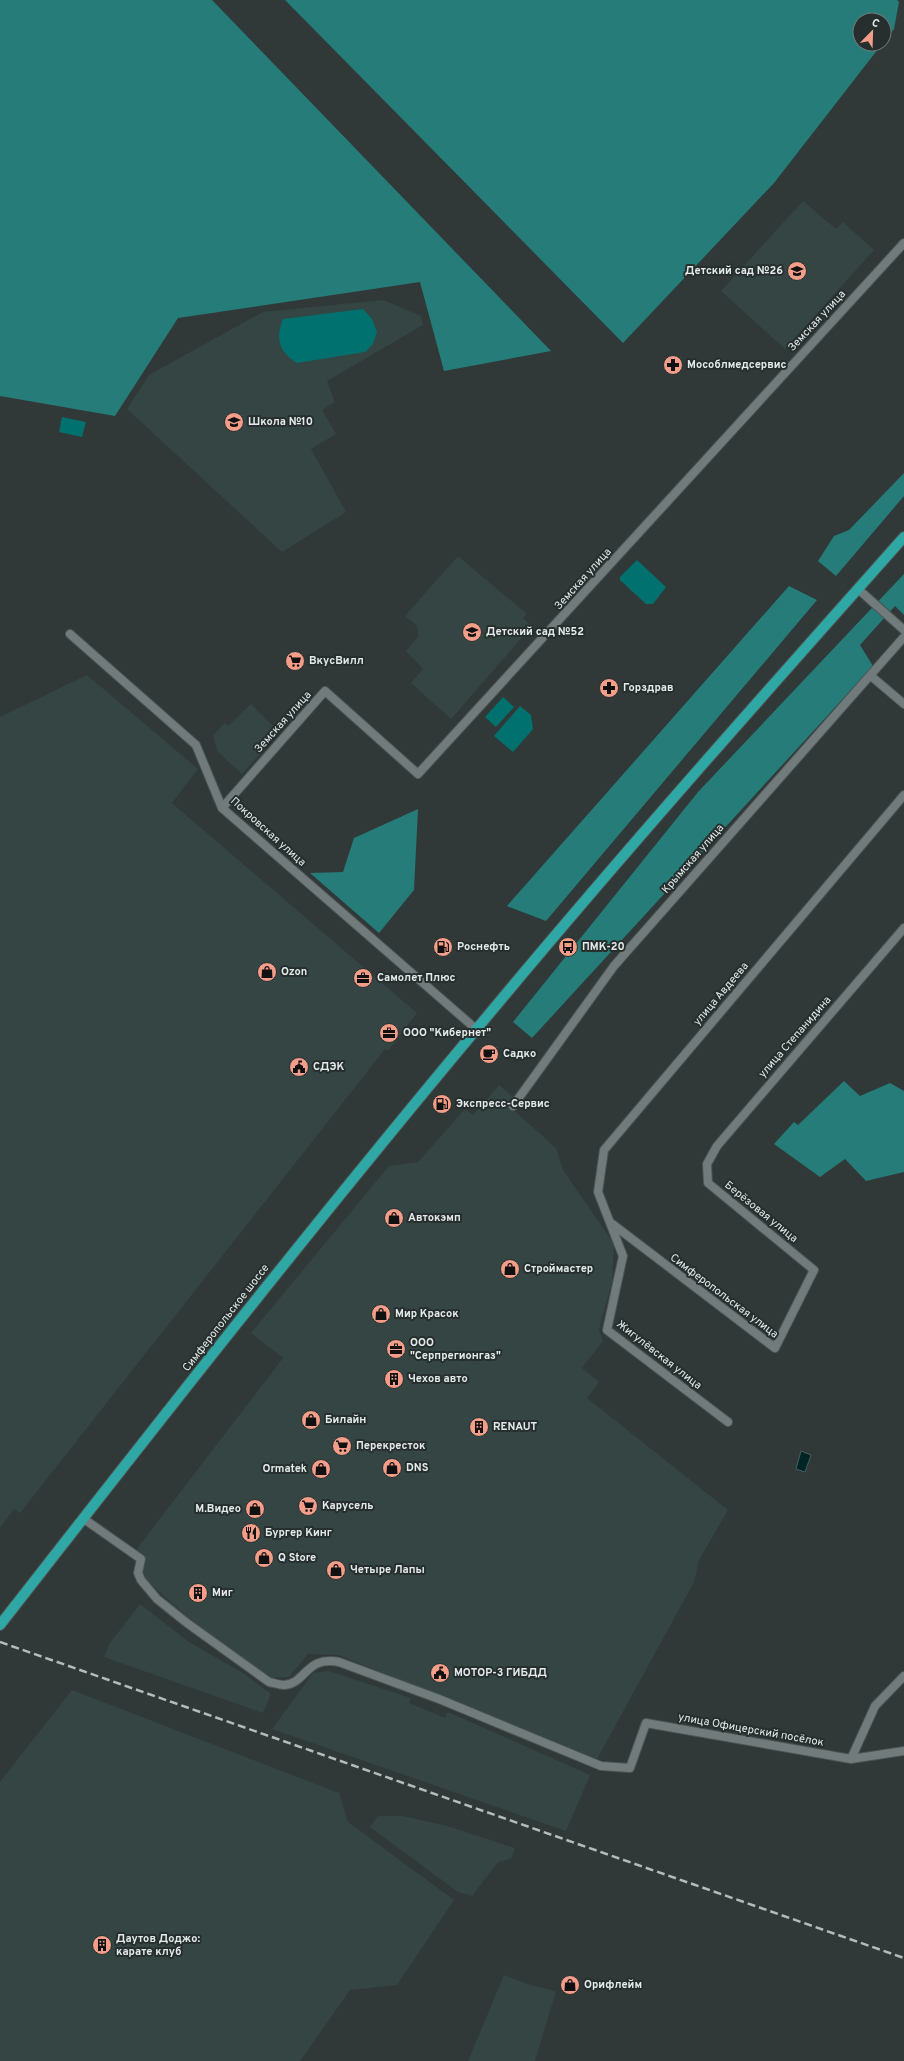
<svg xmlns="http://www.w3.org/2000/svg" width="904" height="2061" font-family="Overpass,sans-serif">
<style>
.built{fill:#344544}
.green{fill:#00716e}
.forest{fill:#257c79}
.water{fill:#012524;stroke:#45605f}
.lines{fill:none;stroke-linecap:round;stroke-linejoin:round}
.minor-casing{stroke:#4d5454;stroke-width:10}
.major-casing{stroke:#4d5454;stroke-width:12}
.minor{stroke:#727b7b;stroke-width:8}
.major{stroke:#2ea7a5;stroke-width:10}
.rail{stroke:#b5bbbb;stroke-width:2.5;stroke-dasharray:8 4;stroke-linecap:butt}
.labels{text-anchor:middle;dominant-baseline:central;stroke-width:4;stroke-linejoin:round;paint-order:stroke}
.poi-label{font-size:11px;font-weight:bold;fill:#e4e9e9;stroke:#262f2e;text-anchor:start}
.street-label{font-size:11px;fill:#e4e9e9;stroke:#262f2e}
</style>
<rect width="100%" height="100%" fill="#303938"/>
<path class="built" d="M803,201L836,229L843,222L874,250L785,349L721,291Z
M383,300L421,316L423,325L327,381L335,402L322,410L336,434L311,449L346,512L282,552L127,409L149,375L263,312Z
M458,556L527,614L523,618L532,626L451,719L411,683L423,669L406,651L418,637L417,626L405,616Z
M87,675L198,769L172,803L417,1013L388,1051L385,1049L20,1513L14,1509L0,1528V717Z
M251,704L279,732L242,774L218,752L213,736L224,723L228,726Z
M499,1085L513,1097L510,1107L556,1148L563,1170L614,1244L612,1282L599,1329L603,1341L582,1368L599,1382L587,1398L728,1510L699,1560L694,1582L597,1759L339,1655L308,1654L289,1677L265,1678L187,1616L140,1575L136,1550L283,1358L251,1333L389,1166L418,1162L465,1109L473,1115Z
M140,1604L189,1642L243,1673L271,1694L263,1713L104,1657L110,1643Z
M329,1671L411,1698L409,1703L445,1718L448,1712L590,1775L566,1831L272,1729L313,1673Z
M72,1690L339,1793L348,1822L454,1900L397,1985L350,1990L300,2061H0V1782Z
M378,1816H402L444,1825L515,1848L511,1859L498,1862L472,1896L458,1892L370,1827Z
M504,1975L530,1985L556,1991L535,2061H468Z"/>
<path class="green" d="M363,309L372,319L377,332L373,344L365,352L297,363C279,352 275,338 283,319Z
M62,417L86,422L82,437L59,432Z
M637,560L666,587L653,604H646L620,580V577Z
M503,697L514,707L496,727L485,717Z
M520,706L531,715L533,729L513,752L494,736Z"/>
<path class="forest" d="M0,0H212L551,351L444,371L420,282L178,318L115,416L0,396Z
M285,0H897L899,2L894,29L884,41V20H860V44H882L774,183L623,343Z
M904,473V496L836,576L818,561L834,536L849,530Z
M904,574V615L895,606L860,645L873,666L532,1038L513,1022L698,792Z
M789,586L817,600L546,921L507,906Z
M418,809L414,890L379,933L310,873L343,872L354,838Z
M844,1081L860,1096L890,1083L904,1091V1172L866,1181L845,1159L820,1177L774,1144L794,1122L798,1125Z"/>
<path class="water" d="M801,1451L811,1455L805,1472L796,1469Z"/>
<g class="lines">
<defs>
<path id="minor" d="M858,589L904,630
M70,634L196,745L222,808L476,1029
M871,676L904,704
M222,808L325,691L418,774L904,243
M513,1106L614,966L904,637
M611,1223L775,1348L814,1270L708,1183L707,1164L717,1146L904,928
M728,1422L607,1330L623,1256L598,1192L604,1150L904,795
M84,1519L141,1559L138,1573L141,1580L157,1599L187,1623L269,1682C274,1683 279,1685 284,1685C306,1684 306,1655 339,1662L439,1699L601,1766L630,1768L646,1723L851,1759L904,1751
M851,1759L875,1706L904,1676"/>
<path id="major" d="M0,1625C156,1425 312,1226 475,1031C614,863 759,700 904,537"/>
</defs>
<use href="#minor" class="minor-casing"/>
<use href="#major" class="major-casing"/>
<use href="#minor" class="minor"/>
<use href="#major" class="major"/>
<path class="rail" d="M0,1642L904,1958"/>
</g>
<defs>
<symbol id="school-disc" viewBox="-11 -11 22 22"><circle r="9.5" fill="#f49e89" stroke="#262f2e"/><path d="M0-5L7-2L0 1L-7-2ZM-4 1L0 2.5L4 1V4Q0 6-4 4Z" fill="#111"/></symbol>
<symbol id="pharmacy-disc" viewBox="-11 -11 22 22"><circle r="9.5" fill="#f49e89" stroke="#262f2e"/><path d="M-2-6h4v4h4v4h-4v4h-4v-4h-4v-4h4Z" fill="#111"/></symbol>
<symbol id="supermarket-disc" viewBox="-11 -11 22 22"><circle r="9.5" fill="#f49e89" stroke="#262f2e"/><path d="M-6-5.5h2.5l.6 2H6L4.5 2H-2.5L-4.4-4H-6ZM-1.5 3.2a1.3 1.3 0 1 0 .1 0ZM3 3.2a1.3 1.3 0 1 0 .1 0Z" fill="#111"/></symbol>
<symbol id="fuel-disc" viewBox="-11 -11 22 22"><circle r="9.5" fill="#f49e89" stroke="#262f2e"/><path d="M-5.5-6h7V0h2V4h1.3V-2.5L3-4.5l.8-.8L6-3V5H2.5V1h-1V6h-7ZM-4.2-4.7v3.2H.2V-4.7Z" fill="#111"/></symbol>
<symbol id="bus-disc" viewBox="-11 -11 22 22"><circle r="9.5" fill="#f49e89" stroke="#262f2e"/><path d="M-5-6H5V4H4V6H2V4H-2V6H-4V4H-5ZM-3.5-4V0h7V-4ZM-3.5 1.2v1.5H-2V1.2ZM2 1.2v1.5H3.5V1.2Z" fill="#111"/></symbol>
<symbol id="shop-disc" viewBox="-11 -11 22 22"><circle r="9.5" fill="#f49e89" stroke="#262f2e"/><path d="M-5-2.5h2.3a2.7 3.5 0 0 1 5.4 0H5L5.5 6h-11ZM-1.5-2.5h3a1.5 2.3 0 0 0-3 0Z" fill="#111"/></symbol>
<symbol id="office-disc" viewBox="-11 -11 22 22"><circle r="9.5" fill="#f49e89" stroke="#262f2e"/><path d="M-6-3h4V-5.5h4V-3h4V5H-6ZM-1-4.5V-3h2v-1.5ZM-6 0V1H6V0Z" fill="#111"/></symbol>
<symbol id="cafe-disc" viewBox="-11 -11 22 22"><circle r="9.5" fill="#f49e89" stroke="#262f2e"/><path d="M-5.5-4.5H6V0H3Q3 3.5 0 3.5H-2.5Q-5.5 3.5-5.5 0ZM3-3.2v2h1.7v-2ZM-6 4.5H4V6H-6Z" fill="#111"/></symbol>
<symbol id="civic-disc" viewBox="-11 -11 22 22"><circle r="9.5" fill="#f49e89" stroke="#262f2e"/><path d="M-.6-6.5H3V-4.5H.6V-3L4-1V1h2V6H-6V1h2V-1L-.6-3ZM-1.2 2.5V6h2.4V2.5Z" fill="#111"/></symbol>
<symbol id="building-disc" viewBox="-11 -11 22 22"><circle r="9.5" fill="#f49e89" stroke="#262f2e"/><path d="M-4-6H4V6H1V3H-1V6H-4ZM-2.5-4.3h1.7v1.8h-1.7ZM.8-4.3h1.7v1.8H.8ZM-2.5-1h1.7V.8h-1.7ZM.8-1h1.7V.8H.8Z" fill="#111"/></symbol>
<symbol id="restaurant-disc" viewBox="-11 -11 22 22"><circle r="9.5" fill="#f49e89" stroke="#262f2e"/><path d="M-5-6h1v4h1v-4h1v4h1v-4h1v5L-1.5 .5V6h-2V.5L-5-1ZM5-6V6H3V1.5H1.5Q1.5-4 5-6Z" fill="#111"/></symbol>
</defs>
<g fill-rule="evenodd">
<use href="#school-disc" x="786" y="260" width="22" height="22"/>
<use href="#pharmacy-disc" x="662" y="354" width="22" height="22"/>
<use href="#school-disc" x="223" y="411" width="22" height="22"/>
<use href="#school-disc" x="461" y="621" width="22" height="22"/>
<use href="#supermarket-disc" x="284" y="650" width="22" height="22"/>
<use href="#pharmacy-disc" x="598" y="677" width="22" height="22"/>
<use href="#fuel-disc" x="432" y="936" width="22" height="22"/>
<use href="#bus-disc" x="557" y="936" width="22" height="22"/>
<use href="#shop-disc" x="256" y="961" width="22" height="22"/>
<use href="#office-disc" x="352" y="967" width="22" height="22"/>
<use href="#office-disc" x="378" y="1022" width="22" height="22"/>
<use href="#cafe-disc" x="478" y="1043" width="22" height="22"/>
<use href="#civic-disc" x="288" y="1056" width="22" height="22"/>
<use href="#fuel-disc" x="431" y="1093" width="22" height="22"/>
<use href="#shop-disc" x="383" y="1207" width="22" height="22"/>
<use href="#shop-disc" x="499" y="1258" width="22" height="22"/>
<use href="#shop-disc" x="370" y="1303" width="22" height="22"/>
<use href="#office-disc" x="385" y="1338" width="22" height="22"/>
<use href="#building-disc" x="383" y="1368" width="22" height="22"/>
<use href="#shop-disc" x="300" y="1409" width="22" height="22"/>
<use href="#building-disc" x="468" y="1416" width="22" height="22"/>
<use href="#supermarket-disc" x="331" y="1435" width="22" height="22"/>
<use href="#shop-disc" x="381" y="1457" width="22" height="22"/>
<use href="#shop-disc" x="310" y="1458" width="22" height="22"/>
<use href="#supermarket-disc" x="297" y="1495" width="22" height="22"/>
<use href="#shop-disc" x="244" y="1498" width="22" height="22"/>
<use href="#restaurant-disc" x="240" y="1522" width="22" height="22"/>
<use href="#shop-disc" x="253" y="1547" width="22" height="22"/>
<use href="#shop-disc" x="325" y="1559" width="22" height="22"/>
<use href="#building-disc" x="187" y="1582" width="22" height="22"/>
<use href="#civic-disc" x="429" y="1662" width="22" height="22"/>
<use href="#building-disc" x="91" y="1934" width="22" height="22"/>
<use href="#shop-disc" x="559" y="1974" width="22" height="22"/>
</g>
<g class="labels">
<g class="poi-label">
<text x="783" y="271" text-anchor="end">Детский сад №26</text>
<text x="687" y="365">Мособлмедсервис</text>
<text x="248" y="422">Школа №10</text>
<text x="486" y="632">Детский сад №52</text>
<text x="309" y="661">ВкусВилл</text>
<text x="623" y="688">Горздрав</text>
<text x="457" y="947">Роснефть</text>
<text x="582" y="947">ПМК-20</text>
<text x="281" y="972">Ozon</text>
<text x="377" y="978">Самолет Плюс</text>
<text x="403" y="1033">ООО "Кибернет"</text>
<text x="503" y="1054">Садко</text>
<text x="313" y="1067">СДЭК</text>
<text x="456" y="1104">Экспресс-Сервис</text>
<text x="408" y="1218">Автокэмп</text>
<text x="524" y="1269">Строймастер</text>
<text x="395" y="1314">Мир Красок</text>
<text x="410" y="1343">ООО<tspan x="410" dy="13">"Серпрегионгаз"</tspan></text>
<text x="408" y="1379">Чехов авто</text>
<text x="325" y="1420">Билайн</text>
<text x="493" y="1427">RENAUT</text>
<text x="356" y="1446">Перекресток</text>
<text x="406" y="1468">DNS</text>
<text x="307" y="1469" text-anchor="end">Ormatek</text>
<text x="322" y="1506">Карусель</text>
<text x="241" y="1509" text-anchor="end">М.Видео</text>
<text x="265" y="1533">Бургер Кинг</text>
<text x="278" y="1558">Q Store</text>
<text x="350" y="1570">Четыре Лапы</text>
<text x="212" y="1593">Миг</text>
<text x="454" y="1673">МОТОР-3 ГИБДД</text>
<text x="116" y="1939">Даутов Доджо:<tspan x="116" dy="13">карате клуб</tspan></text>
<text x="584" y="1985">Орифлейм</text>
</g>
<g class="street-label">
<text transform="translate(817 321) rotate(-47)">Земская улица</text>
<text transform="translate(583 579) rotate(-48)">Земская улица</text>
<text transform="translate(283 722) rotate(-48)">Земская улица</text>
<text transform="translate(268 832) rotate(42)">Покровская улица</text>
<text transform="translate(693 859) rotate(-49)">Крымская улица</text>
<text transform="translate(721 994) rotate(-50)">улица Авдеева</text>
<text transform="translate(795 1037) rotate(-49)">улица Степанидина</text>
<text transform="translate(761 1212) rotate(39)">Берёзовая улица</text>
<text transform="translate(724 1296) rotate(37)">Симферопольская улица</text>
<text transform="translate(226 1318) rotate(-52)">Симферопольское шоссе</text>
<text transform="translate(659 1355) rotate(38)">Жигулёвская улица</text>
<text transform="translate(751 1730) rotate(10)">улица Офицерский посёлок</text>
</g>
</g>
<g transform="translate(872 32) rotate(23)"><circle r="19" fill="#262f2e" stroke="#727979"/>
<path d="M0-3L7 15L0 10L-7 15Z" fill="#f49e89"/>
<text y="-6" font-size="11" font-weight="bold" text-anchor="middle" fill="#e4e9e9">С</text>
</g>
</svg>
